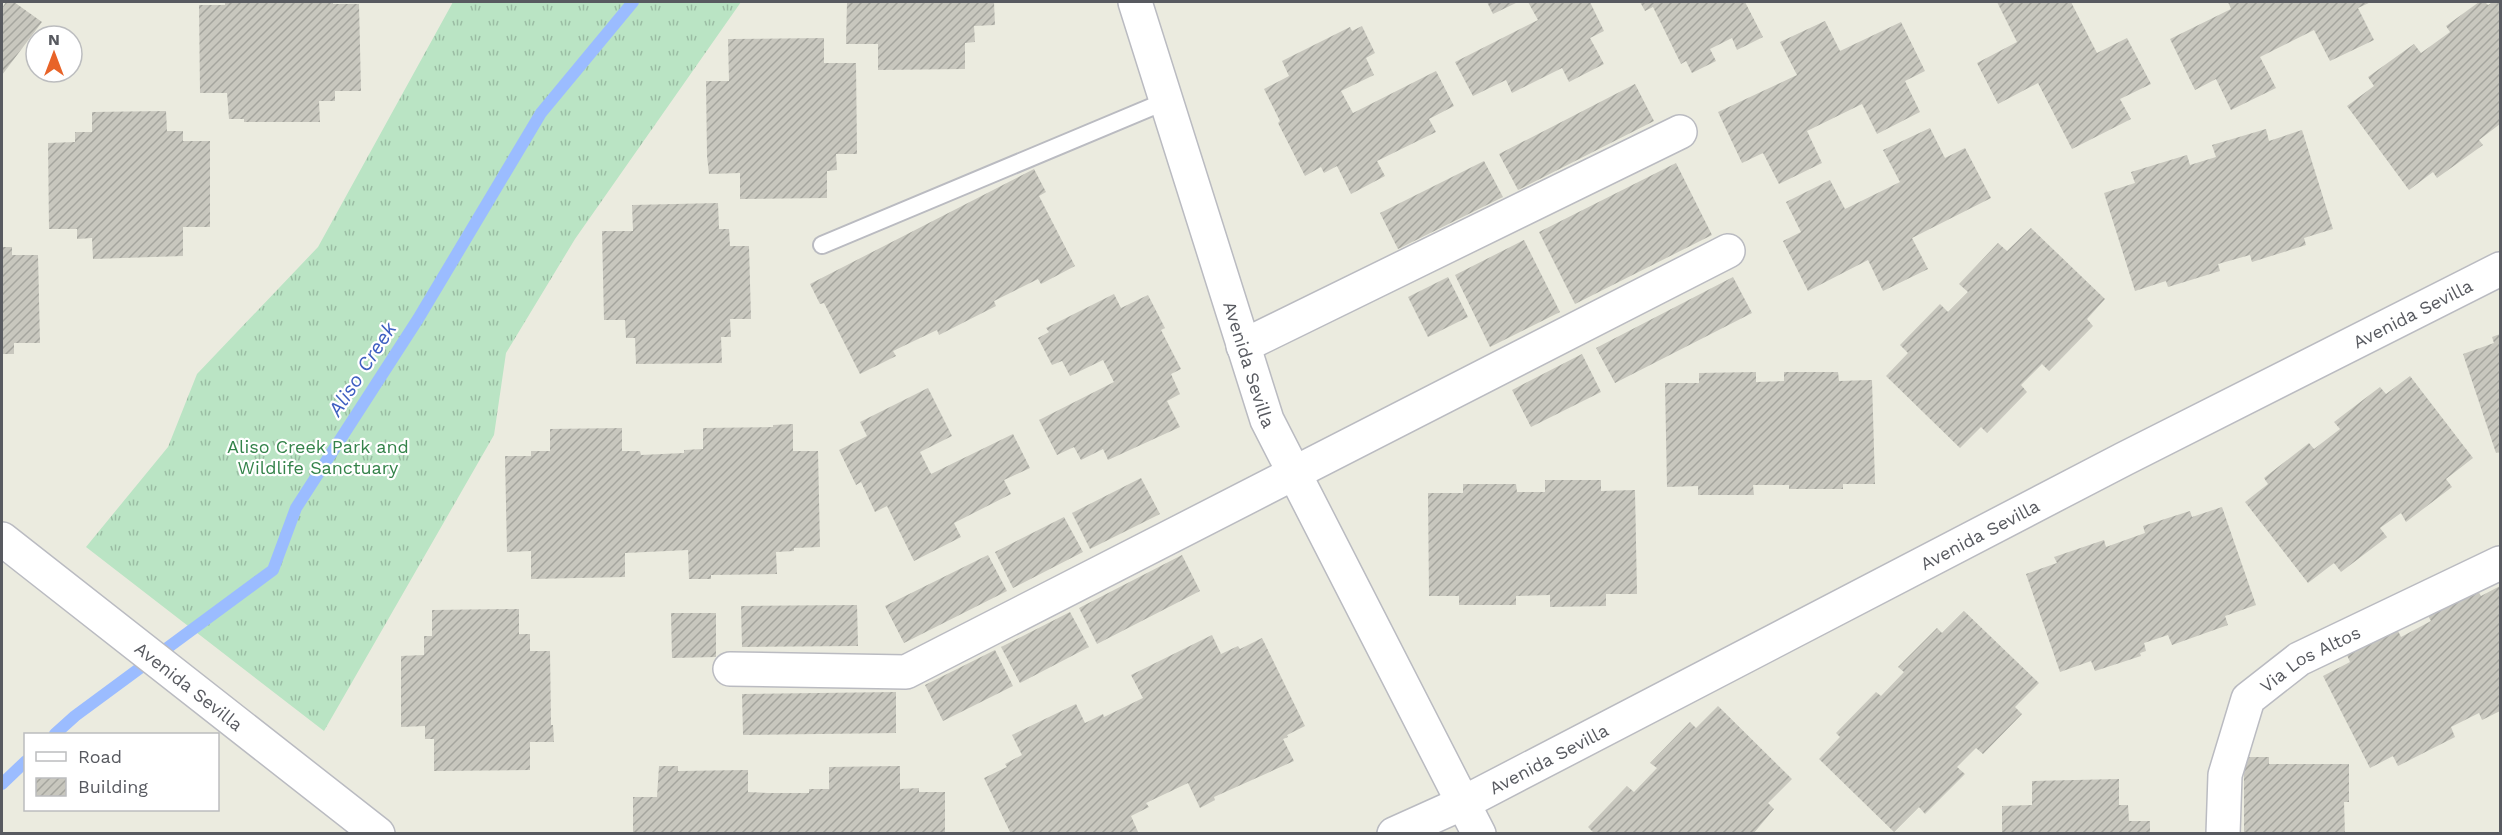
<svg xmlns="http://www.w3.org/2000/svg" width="2502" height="835" font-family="'Work Sans',sans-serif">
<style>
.grass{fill:url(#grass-tufts)}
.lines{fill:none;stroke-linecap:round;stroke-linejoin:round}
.stream{stroke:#9bbcff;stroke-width:12}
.building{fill:url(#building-hatch)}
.service-casing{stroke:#babbc1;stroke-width:20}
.minor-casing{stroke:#babbc1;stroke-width:36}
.tertiary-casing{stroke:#babbc1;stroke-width:36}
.service{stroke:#fff;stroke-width:16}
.minor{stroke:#fff;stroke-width:33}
.tertiary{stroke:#fff;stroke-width:33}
.labels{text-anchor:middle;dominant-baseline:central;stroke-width:4.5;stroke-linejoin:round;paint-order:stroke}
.street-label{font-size:18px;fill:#585a60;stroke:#fff}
.park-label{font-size:18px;fill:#34834a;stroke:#fff}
.water-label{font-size:20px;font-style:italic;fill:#3f60c1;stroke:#fff}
</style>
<defs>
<pattern id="grass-tufts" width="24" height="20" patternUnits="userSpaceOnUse" patternTransform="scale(1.5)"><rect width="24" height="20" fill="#bae4c4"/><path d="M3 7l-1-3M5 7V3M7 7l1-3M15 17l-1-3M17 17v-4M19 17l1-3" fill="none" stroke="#9abca3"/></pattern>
<pattern id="building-hatch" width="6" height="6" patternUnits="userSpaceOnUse" patternTransform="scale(1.5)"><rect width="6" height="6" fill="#c8c7be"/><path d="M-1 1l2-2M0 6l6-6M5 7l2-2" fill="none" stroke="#a5a59e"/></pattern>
</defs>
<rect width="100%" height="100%" fill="#ebebdf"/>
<path class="grass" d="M453,2H741L575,239L506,353L494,435L324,731L86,547L168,447L197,374L318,247Z"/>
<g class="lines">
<path class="stream" d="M55,734L75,716L273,570L296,508L418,319L541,113L633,2
M2,784L26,761"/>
</g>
<path class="building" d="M6,2H14L42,22L2,75V8Z
M225,2H333V4H359L361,91H335V101H319L320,122H244V119H229L227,93H200L199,5H225Z
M847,2H994L995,25L974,26L975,42L965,43V69L878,70V44H846Z
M1487,2H1518L1493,14Z
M1528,2H1590L1604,31L1590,38L1604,64L1569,82L1562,68L1512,93L1506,80L1473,96L1455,62L1538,20Z
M1640,2H1745L1763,37L1737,50L1732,38L1710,49L1716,61L1692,73L1686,61L1681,64L1653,7L1645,11Z
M1997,2H2071L2097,53L2127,38L2151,84L2120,99L2131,119L2072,149L2038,83L1998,104L1977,63L2017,42Z
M2228,2H2371L2358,8L2374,40L2330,61L2314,30L2260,57L2276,88L2231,110L2216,79L2195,90L2170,39L2231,9Z
M2479,2H2485L2488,5L2493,2H2500V124L2479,140L2483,145L2437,178L2433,172L2409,190L2347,106L2374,86L2368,77L2414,44L2421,53L2450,32L2446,26Z
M1825,21L1840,51L1901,22L1925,71L1905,81L1920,112L1877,134L1862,104L1807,131L1822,163L1779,184L1763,153L1742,163L1718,112L1797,75L1780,42Z
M1362,26L1375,53L1366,58L1374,75L1341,91L1353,113L1436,71L1454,106L1429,119L1436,132L1377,161L1385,176L1351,194L1337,166L1324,173L1321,167L1305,176L1278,123L1280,121L1264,89L1289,76L1282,61L1350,27L1352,31Z
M824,38V63H856L857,154H836L837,170L827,171V198L740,199V173L709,174L707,156L706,81H729L728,39Z
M1635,84L1654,121L1518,190L1499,154Z
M166,111L167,131H183V141H210V227H183V256L93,259L92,238L77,239V229H49L48,143L75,142V132H92V112Z
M1930,128L1945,158L1965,148L1991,198L1912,238L1928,269L1883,291L1868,260L1808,291L1783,241L1801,232L1786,202L1830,180L1845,209L1900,182L1883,150Z
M2266,129L2269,141L2302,130L2333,229L2304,238L2306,245L2252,262L2250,255L2218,264L2220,271L2168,287L2166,281L2135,291L2104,193L2135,183L2131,172L2187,155L2190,165L2216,157L2212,145Z
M1484,161L1503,197L1398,249L1380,213Z
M1676,163L1712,235L1575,304L1539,232Z
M1034,169L1046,192L1039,196L1075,266L1041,284L1038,279L994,301L996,306L939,335L937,330L893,351L896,356L860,374L824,303L820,304L810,284Z
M718,203L719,229H729L730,246H749L751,319H730L731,337H721L722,363L636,364L635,338H626L625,320H604L602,231H633L632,205Z
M2031,228L2105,299L2087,319L2093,326L2049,371L2042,364L2021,385L2027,392L1987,433L1981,427L1960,448L1886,376L1908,353L1900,345L1940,304L1948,312L1968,292L1959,284L1998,243L2007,251Z
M1524,240L1560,312L1490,347L1455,275Z
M2,247H12V255H38L40,343H14V354H2Z
M1448,277L1468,317L1428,337L1408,297Z
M1733,277L1752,313L1615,383L1596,348Z
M1114,294L1121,308L1148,295L1165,328L1161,330L1181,369L1171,374L1180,394L1167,401L1180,427L1108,460L1103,449L1081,460L1074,447L1057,455L1039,420L1114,382L1103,360L1070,376L1062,361L1052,365L1038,338L1049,332L1046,328Z
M2500,334V452L2496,453L2463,354L2494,343L2492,337Z
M1582,354L1601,392L1531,427L1512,390Z
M1756,372V382L1784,381V372H1838L1839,381L1872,380L1875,484H1843V489H1789V485H1753L1754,495H1698V486L1667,487L1665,383H1699V373Z
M2410,376L2473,458L2446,479L2452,487L2406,522L2401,513L2380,528L2387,537L2341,572L2334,563L2308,583L2245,502L2268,484L2264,478L2309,443L2314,449L2340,429L2334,422L2380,387L2386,394Z
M928,388L952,436L920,452L931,474L1013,434L1030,468L1004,480L1011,494L954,523L961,537L914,561L887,506L875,512L861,482L856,485L839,450L867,436L860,422Z
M793,424V451H818L820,547L794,548V551L776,552L777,574L711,575V579H689L688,550L625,553V577L531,579V551L507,552L505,456H531V451H550V429L622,428V451H640L641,455L684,453V450L703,449V428L773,427V425Z
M1141,478L1160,514L1090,549L1072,513Z
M1545,480H1601V491L1635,490L1637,594H1606V606L1550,607V595L1516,596V605H1459V596H1429L1428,493H1463V484H1516L1517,492H1545Z
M2222,507L2256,605L2225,616L2228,625L2172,645L2168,635L2144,643L2146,651L2140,653L2141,656L2095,671L2091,661L2060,672L2026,574L2057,563L2054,557L2104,540L2106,547L2145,533L2143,526L2190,511L2192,517Z
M1064,517L1083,552L1013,588L995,552Z
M988,555L1007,591L904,643L885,606Z
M1182,555L1200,591L1097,644L1079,608Z
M2500,586V711L2482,720L2479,713L2451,727L2455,737L2398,766L2393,756L2370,768L2323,676L2350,662L2347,655L2397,629L2401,637L2431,621L2427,614L2477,589L2481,596Z
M857,605L858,646L742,647L741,606Z
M519,609V634H530V651H550L551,725H553L554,742H530V770L434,771V739H425V726L401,727V656L424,655V636H432V610Z
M1964,611L2039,683L2015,707L2022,714L1983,754L1976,748L1957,767L1965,774L1925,814L1919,807L1894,832L1819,759L1840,737L1836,733L1876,692L1881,696L1904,672L1898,667L1937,628L1942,633Z
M1070,612L1089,647L1020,683L1001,647Z
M671,613H716V657L672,658Z
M1212,635L1221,654L1238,646L1240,649L1262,638L1305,726L1287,735L1288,737L1283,739L1294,761L1214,797L1215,800L1200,808L1188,783L1146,803L1149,807L1131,816L1139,834H1011L984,778L1007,767L1005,764L1022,755L1012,735L1076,704L1085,723L1103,714L1104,717L1143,698L1131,675Z
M995,650L1013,686L943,721L925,685Z
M896,692V733L743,735L742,694Z
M1718,706L1792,779L1768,803L1774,809L1753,834H1595L1588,827L1627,786L1634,792L1657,768L1650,763L1690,722L1696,728Z
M2244,757H2269V764H2349V802H2344L2345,834H2244Z
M659,766H678V771L748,770V792L768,793H809V789H829V767L900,766V789L919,788V792H945V834H633V797H657Z
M2119,779V805H2128L2129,821H2150V834H2002V806L2032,805V781Z"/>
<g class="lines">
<defs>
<path id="service" d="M822,245L1166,101"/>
<g id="minor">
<path id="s1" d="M1135,2L1267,420L1479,834"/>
<path d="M1243,346L1680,132"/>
<path d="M730,669L906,672L1728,251"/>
<path id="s2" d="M2223,834L2225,775L2248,699L2299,659L2500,563"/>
</g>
<g id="tertiary">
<path id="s3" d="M2,539L378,834"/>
<path id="s4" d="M1394,834L1463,803L2124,459L2500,269"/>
</g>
</defs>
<use href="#service" class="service-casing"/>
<use href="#minor" class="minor-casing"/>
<use href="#tertiary" class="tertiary-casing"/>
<use href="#service" class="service"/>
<use href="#minor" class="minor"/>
<use href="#tertiary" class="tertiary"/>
</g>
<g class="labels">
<g class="street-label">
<text stroke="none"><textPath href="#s4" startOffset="1144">Avenida Sevilla</textPath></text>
<text stroke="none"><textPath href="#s1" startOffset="380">Avenida Sevilla</textPath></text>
<text stroke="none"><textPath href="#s4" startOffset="658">Avenida Sevilla</textPath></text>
<text stroke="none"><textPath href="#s2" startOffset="213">Via Los Altos</textPath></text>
<text stroke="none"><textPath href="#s3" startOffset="238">Avenida Sevilla</textPath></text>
<text stroke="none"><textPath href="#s4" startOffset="172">Avenida Sevilla</textPath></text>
</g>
<g class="park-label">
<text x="318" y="446">Aliso Creek Park and<tspan x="318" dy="21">Wildlife Sanctuary</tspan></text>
</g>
<g class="water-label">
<text transform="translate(362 369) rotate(-57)">Aliso Creek</text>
</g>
</g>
<rect width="2502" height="835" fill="none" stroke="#585a60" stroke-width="6"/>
<rect x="24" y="733" width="195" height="78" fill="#ffffff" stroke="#bcbdbf" stroke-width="1.5"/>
<rect x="36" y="752" width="30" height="9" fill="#ffffff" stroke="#bcbdbf" stroke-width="1.5"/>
<text x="78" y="763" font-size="18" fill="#585a60">Road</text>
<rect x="36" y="778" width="30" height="18" fill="url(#building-hatch)" stroke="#bcbdbf" stroke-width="1.5"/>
<text x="78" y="793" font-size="18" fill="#585a60">Building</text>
<g transform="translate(54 54)"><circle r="28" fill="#ffffff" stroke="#bcbdbf" stroke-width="1.5"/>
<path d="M0-4.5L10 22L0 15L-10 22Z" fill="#e86328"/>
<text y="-9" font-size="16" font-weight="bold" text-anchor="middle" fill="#585a60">N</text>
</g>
</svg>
